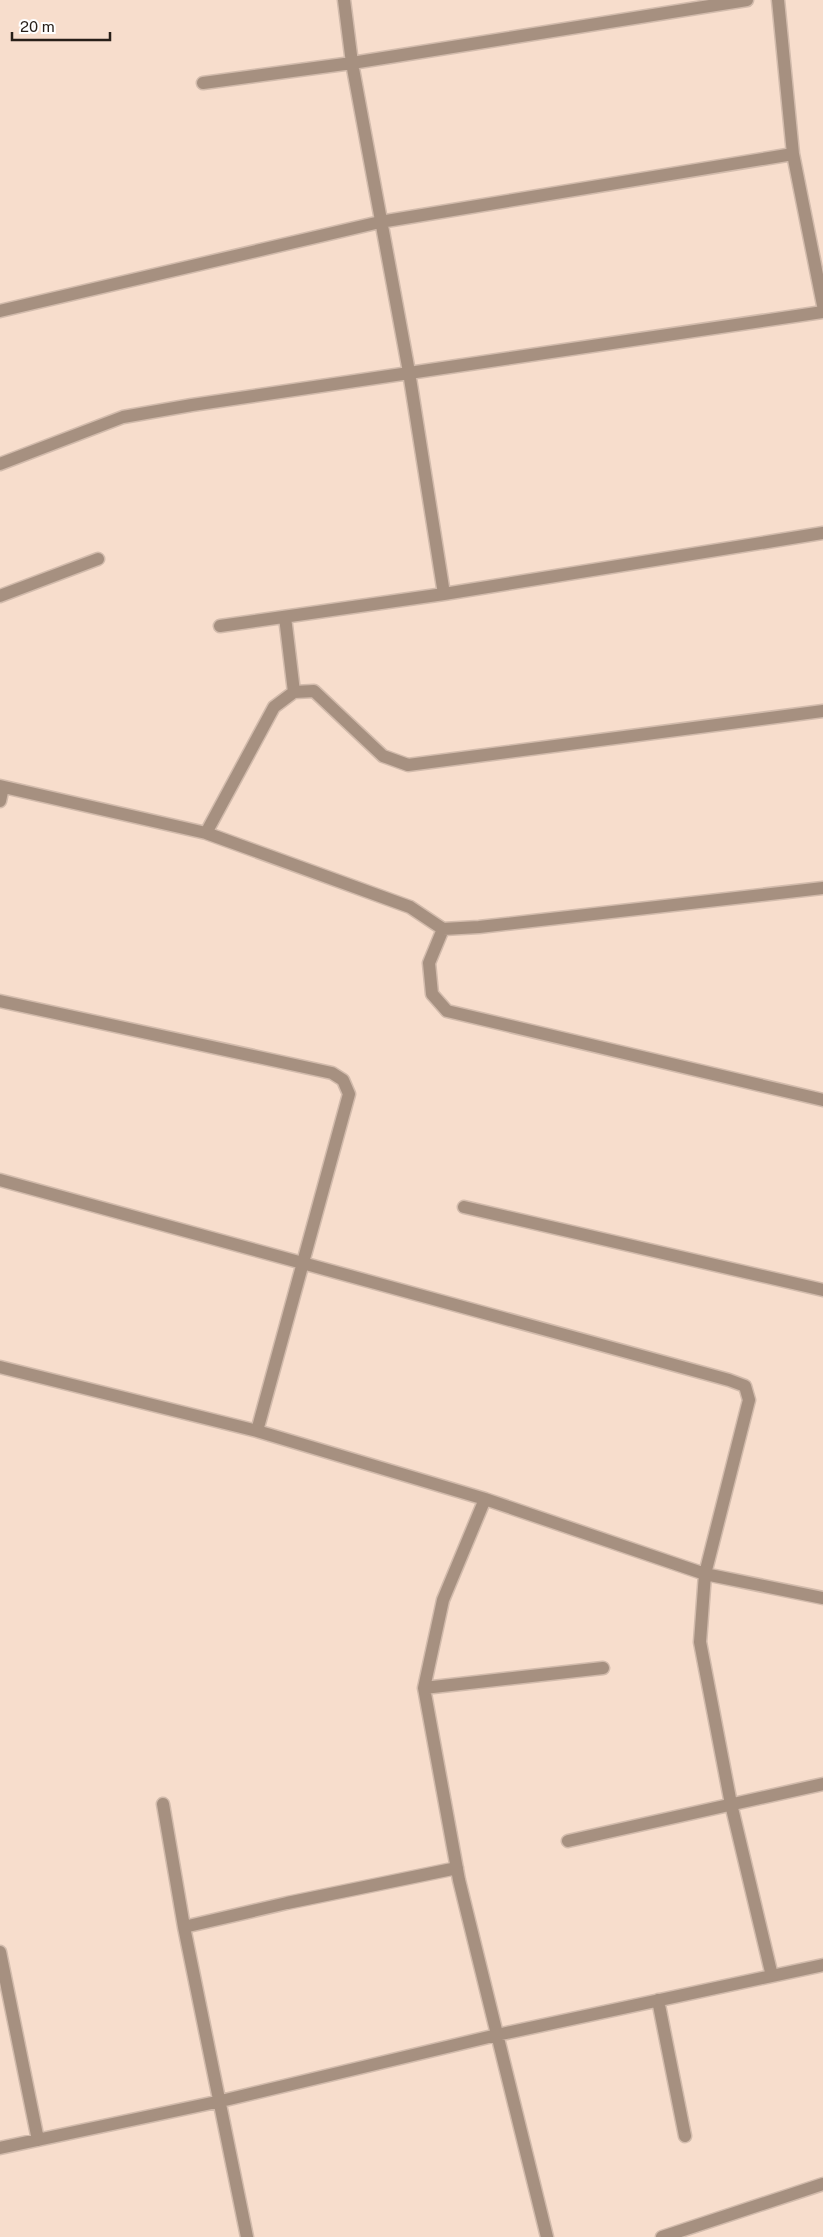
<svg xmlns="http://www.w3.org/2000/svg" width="823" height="2237" font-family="'Public Sans',sans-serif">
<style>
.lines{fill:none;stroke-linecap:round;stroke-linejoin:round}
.minor-casing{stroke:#d2bbac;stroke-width:15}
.minor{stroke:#a69080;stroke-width:12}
</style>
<rect width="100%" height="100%" fill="#f7ddcc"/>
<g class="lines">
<defs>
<path id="minor" d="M344,0L352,63L409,372L444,594
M778,0L793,154L823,305
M203,83L352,63L747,0
M0,311L380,222L793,154
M0,464L123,417L192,405L823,312
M0,596L98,559
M285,617L294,692
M220,626L444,594L823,533
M0,786L206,833L410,907L443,929L479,927L823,888
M0,801L3,787
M206,833L274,707L294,692L314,691L383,756L408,765L823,711
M443,929L429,963L432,994L447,1011L823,1100
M0,1001L332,1073L343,1080L349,1094L257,1431
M0,1180L729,1380L745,1386L749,1400L705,1574L700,1642L731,1804L772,1976
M464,1207L823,1290
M0,1367L257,1431L485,1499L705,1574L823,1598
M485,1499L443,1600L424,1688L459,1880L547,2237
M424,1688L603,1668
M163,1804L184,1927L247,2237
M568,1841L823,1784
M184,1927L287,1903L457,1868
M0,1952L38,2140
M658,2000L685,2136
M0,2148L221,2101L497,2035L823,1965
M662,2237L823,2184"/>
</defs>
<use href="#minor" class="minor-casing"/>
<use href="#minor" class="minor"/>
</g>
<path d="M12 32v8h98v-8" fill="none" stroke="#281f18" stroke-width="2.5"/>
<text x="20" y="32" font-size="15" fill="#281f18" stroke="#ffffff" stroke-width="4" paint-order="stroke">20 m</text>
</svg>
